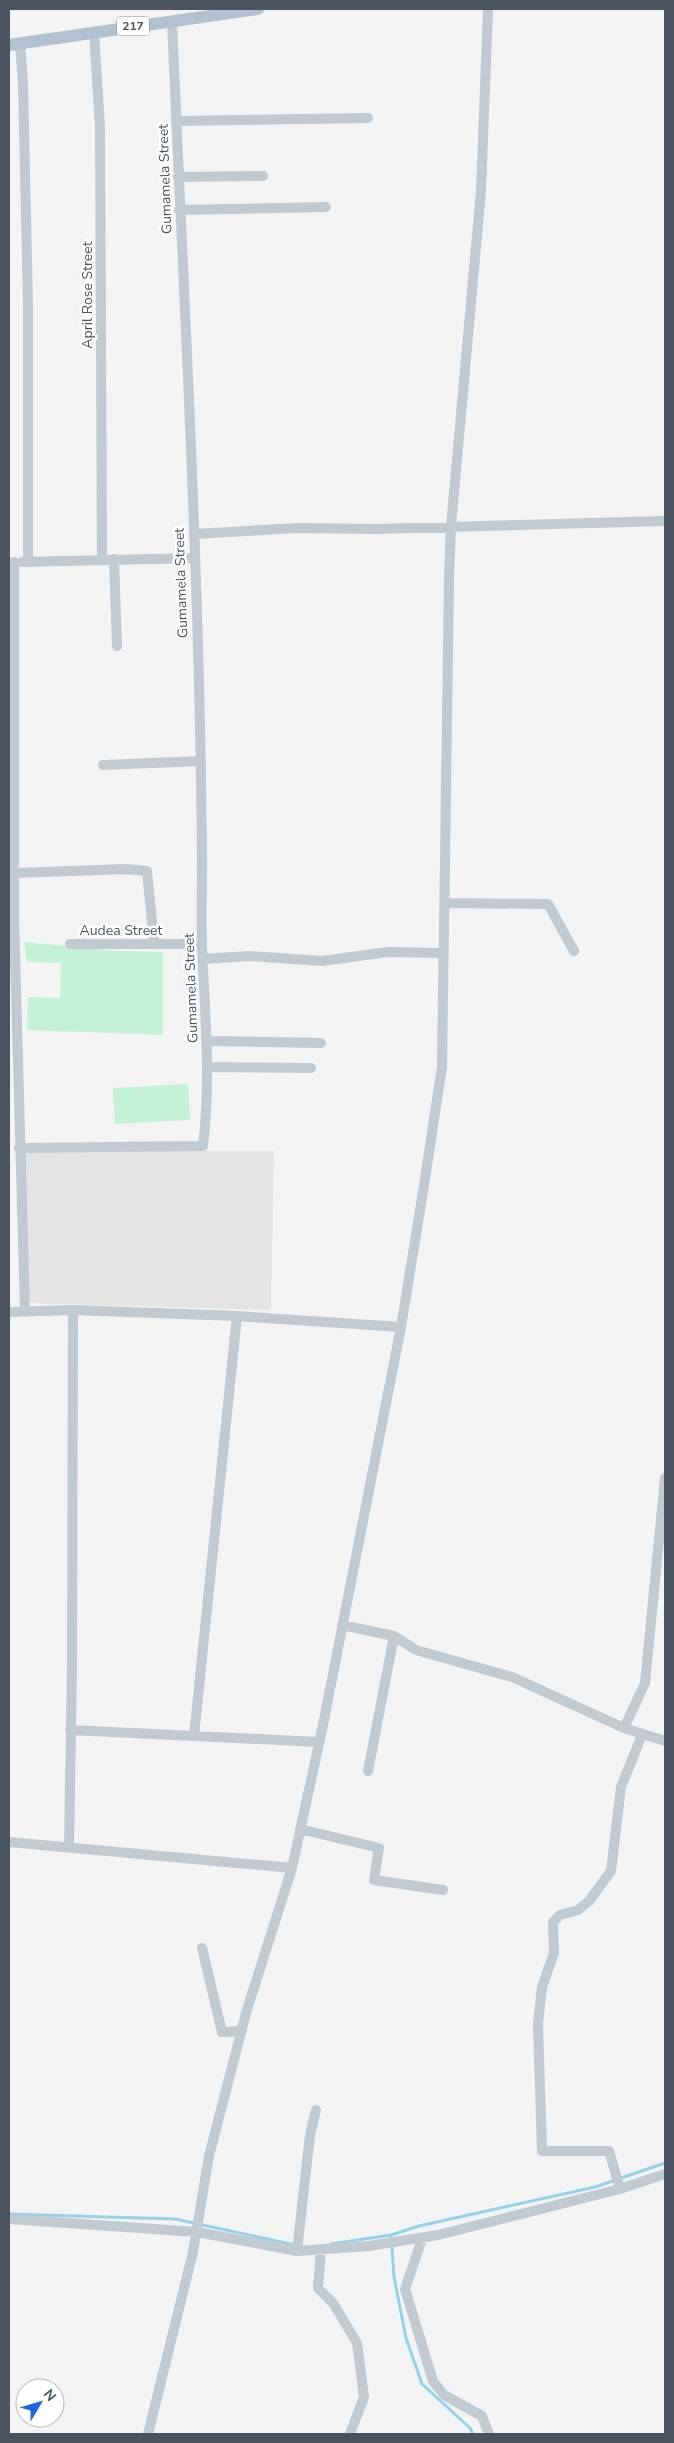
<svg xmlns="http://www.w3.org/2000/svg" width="674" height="2443" font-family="'Nunito Sans',sans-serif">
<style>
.education{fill:#e5e4e5}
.green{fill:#c3f0d7}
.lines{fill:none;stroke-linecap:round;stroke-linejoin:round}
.stream{stroke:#92d3eb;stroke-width:3}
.minor{stroke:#c1c9d1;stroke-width:10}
.major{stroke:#b3c0d0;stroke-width:12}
.labels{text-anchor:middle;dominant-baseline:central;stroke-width:5;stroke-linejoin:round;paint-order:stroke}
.shield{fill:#fff;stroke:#808790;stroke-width:1}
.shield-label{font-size:12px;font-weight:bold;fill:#4a5460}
.street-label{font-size:14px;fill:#4a5460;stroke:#fff}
</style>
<rect width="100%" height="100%" fill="#f4f3f3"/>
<path class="education" d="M27,1151H274L271,1310L26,1303L22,1160Z"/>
<path class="green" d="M24,942L119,951L163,952V1035L27,1030L28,997L60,998L61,963L27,962Z
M188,1084L190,1120L115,1124L113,1088Z"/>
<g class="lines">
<path class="stream" d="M9,2214L175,2219L295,2245
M391,2235L394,2277L406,2338L422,2384L470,2428L473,2434
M331,2244L391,2235L419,2226L595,2187L665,2163"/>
<path class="minor" d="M94,32L100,127L102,559
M20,43L23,83L28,305V562
M176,121L368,118
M178,177L263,176
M179,210L326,207
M194,534L297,528L376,529L665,521
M114,559L117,646
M14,562V917L25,1311
M22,562L194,558
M103,765L201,761
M15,873L126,869L147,871L154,943
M445,903L548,904L574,951
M70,944H202
M203,959L249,956L322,961L388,952L444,953
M207,1041L321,1043
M207,1067L311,1068
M19,1148L203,1146C211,1080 205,1014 202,948C201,920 202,891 202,863C200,582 184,301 172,21
M9,1312L73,1310L237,1316L401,1327
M342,1625L394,1636L416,1650L512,1677L624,1728L665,1741
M624,1728L645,1683L665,1478
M70,1730L319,1742
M194,1736L237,1316
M368,1771L394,1636
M300,1829L379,1848L374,1880L443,1890
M9,1842L292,1868
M69,1847L72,1666L73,1310
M202,1948L222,2032L242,2031
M620,2189L609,2151H542L538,2024L542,1987L554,1953L553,1922L560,1915L578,1910L589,1901L611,1871L621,1787L642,1735
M9,2219L197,2232L297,2251L369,2246L438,2235L620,2189L665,2174
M422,2239L405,2289L433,2381L444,2395L482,2416L489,2434
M321,2249L318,2288L333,2303L357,2343L364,2397L350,2434
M297,2251L310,2135L316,2110
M148,2434L193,2252L209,2156L246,2013L292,1868L323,1725L401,1327L422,1198L442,1067L449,579L451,526L481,191L488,9"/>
<path class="major" d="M9,45L258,9"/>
</g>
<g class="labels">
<rect class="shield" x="117" y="16.5" width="32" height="19" rx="4"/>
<g class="shield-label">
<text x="133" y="26">217</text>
</g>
<g class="street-label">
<text transform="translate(165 179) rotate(-92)">Gumamela Street</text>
<text transform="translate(87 295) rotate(-90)">April Rose Street</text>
<text transform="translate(181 583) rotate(-92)">Gumamela Street</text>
<text x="121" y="930">Audea Street</text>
<text transform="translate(191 988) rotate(-92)">Gumamela Street</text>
</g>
</g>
<rect width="674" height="2443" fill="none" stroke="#4a5460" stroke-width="20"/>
<g transform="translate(40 2403) rotate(52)"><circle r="24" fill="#ffffff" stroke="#b7bbbf"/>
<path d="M0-4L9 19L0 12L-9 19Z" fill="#1e67e3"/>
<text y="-8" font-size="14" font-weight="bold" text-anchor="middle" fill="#4a5460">N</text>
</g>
</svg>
